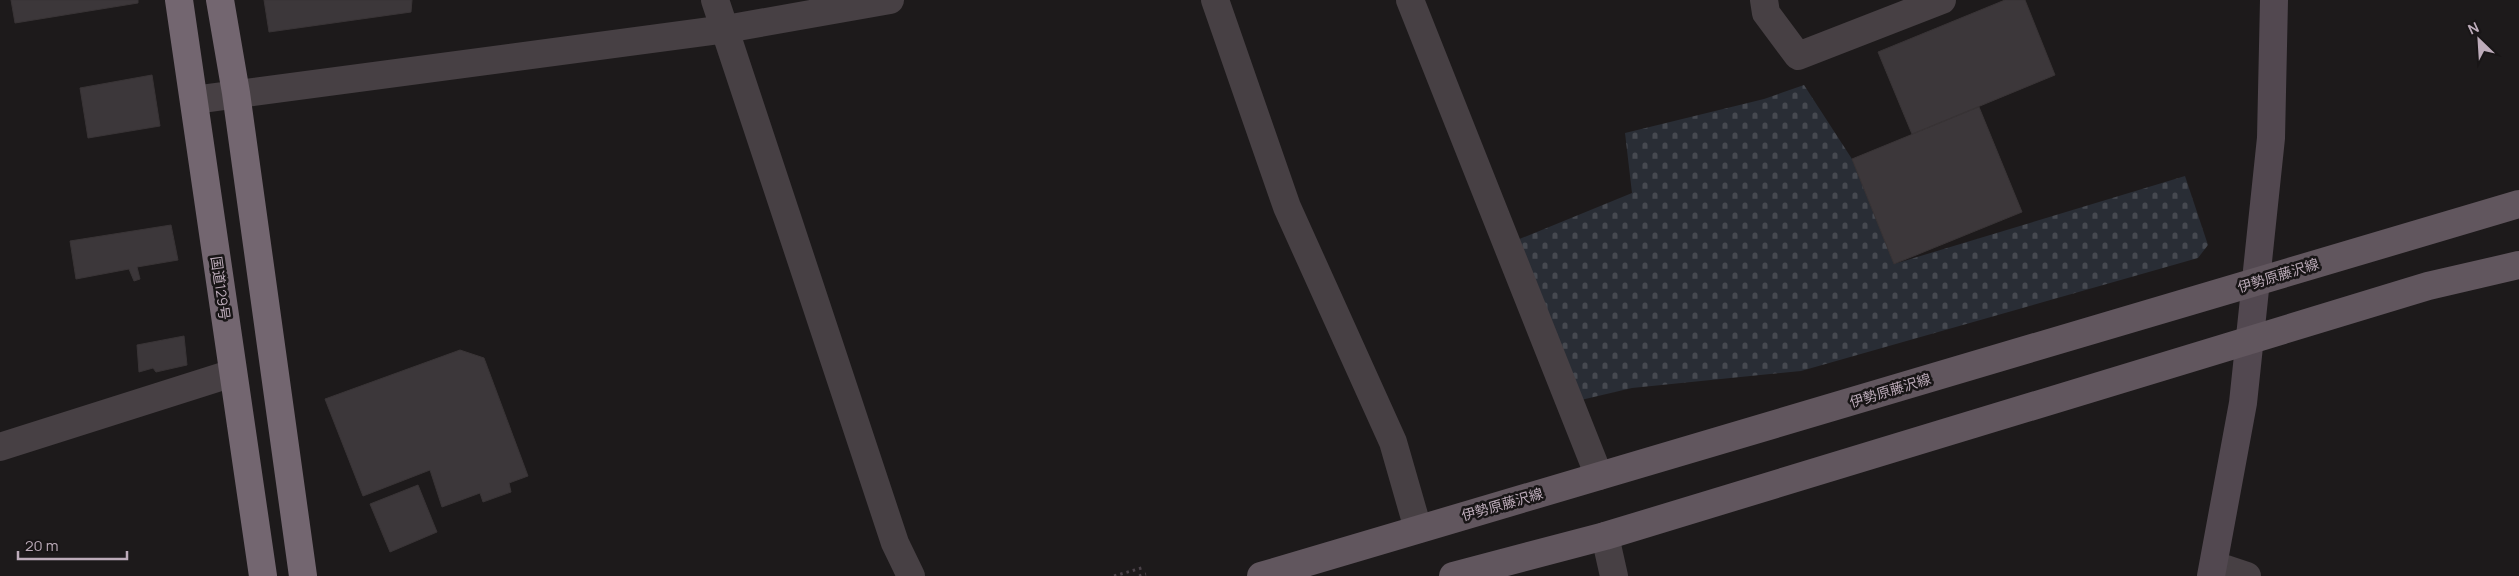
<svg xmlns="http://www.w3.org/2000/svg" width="2519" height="576" font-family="Manrope,'Noto Sans JP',sans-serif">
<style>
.cemetery{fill:url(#cemetery-stones)}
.building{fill:#3c373a;stroke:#393436}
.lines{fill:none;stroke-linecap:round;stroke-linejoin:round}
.path{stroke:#4b4249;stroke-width:3;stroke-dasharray:2.5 4;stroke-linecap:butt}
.street{stroke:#474044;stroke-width:28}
.secondary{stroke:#524850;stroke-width:28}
.primary{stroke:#61565e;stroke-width:28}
.highway{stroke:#736670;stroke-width:28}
.labels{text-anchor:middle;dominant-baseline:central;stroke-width:5;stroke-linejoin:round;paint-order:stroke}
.street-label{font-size:14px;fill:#bdacba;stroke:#181516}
</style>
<defs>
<pattern id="cemetery-stones" width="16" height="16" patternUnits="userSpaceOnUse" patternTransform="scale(1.25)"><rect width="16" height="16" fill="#292d35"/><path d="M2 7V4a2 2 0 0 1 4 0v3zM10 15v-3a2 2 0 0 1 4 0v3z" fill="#464950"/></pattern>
</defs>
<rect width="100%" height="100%" fill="#1d1a1b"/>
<path class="cemetery" d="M1804,85L1852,159L1894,264L2185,176L2208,245L2198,258L1801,371L1632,388L1581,400L1517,240L1632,193L1625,133L1764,99Z"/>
<path class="building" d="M11,0H138V3L15,23Z
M264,0H412L411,12L269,32Z
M2005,0H2025L2055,75L1912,134L1878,52Z
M152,75L160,126L88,138L80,88Z
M1979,107L2022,212L1894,264L1852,159Z
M171,225L178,260L137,267L140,279L134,281L129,269L76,279L70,241Z
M184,336L187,365L156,372L153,368L139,372L137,345Z
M460,350L484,358L528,476L509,483L511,492L483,502L480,493L442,507L430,470L363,496L325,399Z
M418,485L437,532L390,552L370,504Z"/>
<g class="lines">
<path class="path" d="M1114,576L1145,567
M1139,576L1146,574"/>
<path class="street" d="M715,0L895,543L911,576
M1215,0L1287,207L1393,442L1418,529
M1410,0L1599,476
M1764,0L1766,13L1798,56L1942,0
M194,100L726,29L890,0
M0,447L233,373
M1605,536L1614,576
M2214,565L2247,576"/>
<path class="secondary" d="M2211,576L2243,403L2271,138L2274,0"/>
<path class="primary" d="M1261,576L2519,204
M1453,576L1605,536L2428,286L2519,265"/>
<path class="highway" d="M179,0L263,576
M220,0L236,93L303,576"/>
</g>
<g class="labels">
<g class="street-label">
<text transform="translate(2278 275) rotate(-17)">伊勢原藤沢線</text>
<text transform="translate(221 288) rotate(82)">国道129号</text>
<text transform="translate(1890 390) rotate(-17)">伊勢原藤沢線</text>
<text transform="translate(1502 504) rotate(-16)">伊勢原藤沢線</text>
</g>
</g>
<g transform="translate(2479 40) rotate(335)" stroke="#181516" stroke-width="4" paint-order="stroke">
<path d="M0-4L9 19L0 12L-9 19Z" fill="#bdacba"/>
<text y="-8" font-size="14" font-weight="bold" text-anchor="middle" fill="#bdacba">N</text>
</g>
<path d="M18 551v8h109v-8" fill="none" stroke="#bdacba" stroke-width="2.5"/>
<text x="25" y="551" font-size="15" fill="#bdacba" stroke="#181516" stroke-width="4" paint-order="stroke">20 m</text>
</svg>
